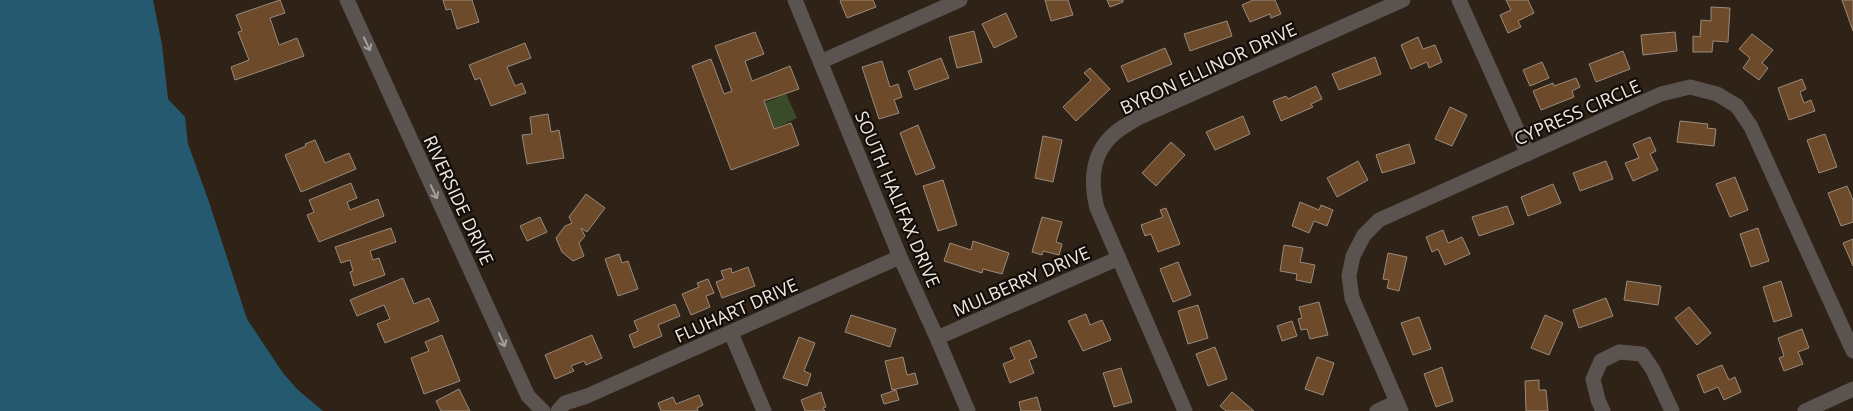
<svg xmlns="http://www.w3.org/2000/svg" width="1853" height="411" font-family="'Open Sans',sans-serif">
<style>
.green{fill:#3a4b29}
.water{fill:#255970}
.building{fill:#6d4b2a;stroke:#9a8a7d}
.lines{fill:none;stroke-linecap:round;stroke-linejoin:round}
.minor{stroke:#5b5350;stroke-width:15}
.oneway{stroke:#a69e98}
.labels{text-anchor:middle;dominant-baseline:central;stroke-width:4.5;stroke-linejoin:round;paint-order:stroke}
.street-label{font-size:18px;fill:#f1e8e1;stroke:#120d08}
</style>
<rect width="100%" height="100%" fill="#2f2217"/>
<path class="green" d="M786,94L797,118L771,130L760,105Z"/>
<path class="water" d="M0,0H153L162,45L168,99L185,117L188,144L208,199L247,319L283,373L298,390L323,411H0Z"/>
<path class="building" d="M280,0L285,13L270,18L279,45L297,38L304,56L235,80L231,67L249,60L238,32L242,31L236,15Z
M443,0H472L479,22L457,29L451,9L446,10Z
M842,0H873L876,7L847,18L840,1Z
M1045,0H1068L1073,15L1051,21Z
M1107,0H1123V2L1110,7Z
M1253,0H1275L1281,14L1271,18L1270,14L1250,22L1242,5Z
M1506,0H1528L1534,13L1518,21L1521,27L1508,33L1500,15L1511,10Z
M1842,0H1853V31Z
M1711,7L1730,8L1728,42L1713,41L1712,52H1693V36L1700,37L1701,20L1711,21Z
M1006,13L1017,37L994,48L982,24Z
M1227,21L1232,36L1190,51L1184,34Z
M974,31L982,62L957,68L949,37Z
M755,32L764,54L745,61L752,81L790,66L799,89L764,101L774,129L791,123L799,145L731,170L692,66L711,59L724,94L732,91L715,46Z
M1675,32L1677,51L1643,55L1641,35Z
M1752,34L1773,50L1762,63L1768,68L1759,80L1743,68L1750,58L1739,49Z
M1418,37L1423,49L1435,45L1442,62L1429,68L1427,62L1411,69L1401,45Z
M525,43L531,58L507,67L515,86L522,83L526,93L491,106L480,78L475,80L469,65Z
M1165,48L1172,64L1128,82L1121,66Z
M1623,51L1630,69L1596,82L1589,64Z
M1375,57L1381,74L1339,90L1332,74Z
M941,58L949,78L915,90L908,71Z
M882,61L890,87L898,84L902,97L894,100L899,113L879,119L862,67Z
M1542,62L1549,78L1530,86L1523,70Z
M1090,68L1110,89L1076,121L1063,107L1091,80L1084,73Z
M1576,78L1580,87L1572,91L1574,97L1541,110L1533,91L1553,83L1554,86Z
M1802,79L1806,89L1800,92L1804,103L1811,100L1815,111L1789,120L1778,88Z
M1316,86L1322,99L1311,104L1313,107L1281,121L1273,101L1286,96L1288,99Z
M1450,107L1467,115L1452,146L1435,139Z
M548,114L551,132L559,130L564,158L527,164L522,135L532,134L530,117Z
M1243,116L1250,134L1215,150L1206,132Z
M1680,121L1708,124L1707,128L1716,129L1714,146L1677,142Z
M918,125L935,168L916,175L900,133Z
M1825,134L1837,167L1819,173L1807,140Z
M1043,136L1062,140L1053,182L1035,178Z
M1650,137L1656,151L1650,154L1658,170L1633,181L1625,163L1639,158L1633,144Z
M315,140L325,163L349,153L356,169L301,192L285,155L306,146L305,144Z
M1171,142L1185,155L1156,186L1142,173Z
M1409,144L1415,163L1382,173L1376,155Z
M1358,161L1368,180L1337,197L1327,178Z
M1606,161L1613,179L1580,191L1573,173Z
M1735,177L1748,210L1730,217L1716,184Z
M943,180L957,225L938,231L923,186Z
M351,183L357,198L347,202L350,210L378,199L384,216L319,242L307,215L314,212L309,200Z
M1553,184L1561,203L1528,216L1521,197Z
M1847,186L1853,200V222L1841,226L1828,193Z
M586,194L605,208L587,232L581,228L585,236L579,243L584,256L573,261L562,252L556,238L565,226L572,223L569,217Z
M1300,202L1319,210L1321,205L1333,210L1327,226L1314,221L1309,233L1292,226Z
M1507,206L1514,224L1479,236L1472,217Z
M1166,208L1180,244L1158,252L1151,234L1145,236L1141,225L1163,217L1160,210Z
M540,217L547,232L527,241L520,226Z
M1042,217L1062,222L1056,242L1062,244L1059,255L1043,251L1042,255L1032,252Z
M391,228L396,242L370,251L373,260L379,258L385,275L354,286L350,272L353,271L350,260L341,263L335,247Z
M1758,228L1769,261L1751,267L1740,234Z
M1443,230L1448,243L1462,237L1470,254L1445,265L1438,249L1432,252L1426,237Z
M1853,239V266L1843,243Z
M973,241L1009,253L1002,274L983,269L982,273L944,261L950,243L971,250Z
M1284,245L1303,248L1300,262L1315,265L1311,283L1296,280L1297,274L1280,271Z
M1388,253L1407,257L1399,291L1387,288L1389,280L1383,279Z
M619,254L622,263L628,261L638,289L618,296L605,259Z
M1178,262L1191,295L1173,302L1160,269Z
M748,267L755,286L722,298L716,282L724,279L721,271L731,268L732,273Z
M403,278L414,304L429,298L439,321L385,343L377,324L390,319L384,305L357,316L350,300Z
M708,279L714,293L706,296L710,307L691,315L682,294L699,287L697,283Z
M1627,281L1661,286L1658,305L1624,300Z
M1781,281L1792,316L1774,322L1763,287Z
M1606,298L1613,316L1579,328L1573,310Z
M1319,302L1328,335L1310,339L1307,329L1301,330L1298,319L1302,318L1299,307Z
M675,304L680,316L658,325L662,336L634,348L629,335L638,331L634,321Z
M1198,305L1208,338L1188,344L1178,311Z
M1689,307L1711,333L1697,345L1675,318Z
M1086,314L1090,325L1102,320L1111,340L1083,351L1068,321Z
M851,315L896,329L890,347L845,332Z
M1545,315L1563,323L1549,355L1531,348Z
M1419,317L1431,349L1413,355L1401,323Z
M1292,321L1297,336L1282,341L1277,326Z
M1802,329L1809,348L1798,352L1803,364L1784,371L1779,358L1784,356L1778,338Z
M442,335L460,381L424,394L411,358L429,351L425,342Z
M592,335L602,358L586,365L584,361L571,366L574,371L555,379L545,355Z
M799,337L815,343L804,371L811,374L807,386L783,378Z
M1030,340L1037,357L1029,360L1034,373L1010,383L1003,364L1015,359L1010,348Z
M1215,347L1227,379L1208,386L1196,354Z
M903,357L907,375L915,373L918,384L892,390L885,361Z
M1317,357L1334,363L1323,395L1305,389Z
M1722,365L1729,380L1735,377L1741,392L1724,400L1718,387L1704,393L1697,375Z
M1442,367L1453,401L1436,407L1424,374Z
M1121,368L1132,402L1114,407L1103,373Z
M1539,380V390H1546L1548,411H1526L1525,381Z
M459,389L470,411H441L436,401Z
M896,390L899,400L884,404L881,395Z
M821,392L826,407L823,408L825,411H805L801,400Z
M1232,392L1254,411H1226L1220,406Z
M699,395L703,405L697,408L698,411H661L658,403L673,397L676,404Z
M1037,397L1041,411H1021L1019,402Z"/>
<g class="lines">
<path class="minor" d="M347,0L528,396L543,411
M795,0L900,257L937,338L968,411
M1459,0L1528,154
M820,62L960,0
M731,333L764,411
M937,338L1119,258
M558,411L565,403L587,396L900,257
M1185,411L1097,208C1090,181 1092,152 1115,133C1122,127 1130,123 1138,118L1403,0
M1377,411L1397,402
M1401,411L1352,298L1349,276L1353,256L1364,235L1379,220L1661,94L1690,87L1717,94L1737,106L1751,127L1853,351
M1603,411L1598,400L1593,379L1601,361L1619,352L1642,354L1653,370L1672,411
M1805,411L1853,389"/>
</g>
<defs><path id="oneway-shaft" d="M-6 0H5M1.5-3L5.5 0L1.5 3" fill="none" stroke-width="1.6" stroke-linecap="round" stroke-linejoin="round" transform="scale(1.25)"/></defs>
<g class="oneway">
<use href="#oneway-shaft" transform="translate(367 44) rotate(65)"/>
<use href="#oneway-shaft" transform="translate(434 192) rotate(65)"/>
<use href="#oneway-shaft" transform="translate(502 340) rotate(66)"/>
</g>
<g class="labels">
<g class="street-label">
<text transform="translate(1208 68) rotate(-25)">BYRON ELLINOR DRIVE</text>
<text transform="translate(1577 112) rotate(-24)">CYPRESS CIRCLE</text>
<text transform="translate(898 199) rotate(67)">SOUTH HALIFAX DRIVE</text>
<text transform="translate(459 200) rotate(65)">RIVERSIDE DRIVE</text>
<text transform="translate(1021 281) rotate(-24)">MULBERRY DRIVE</text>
<text transform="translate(736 310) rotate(-24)">FLUHART DRIVE</text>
</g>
</g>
</svg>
